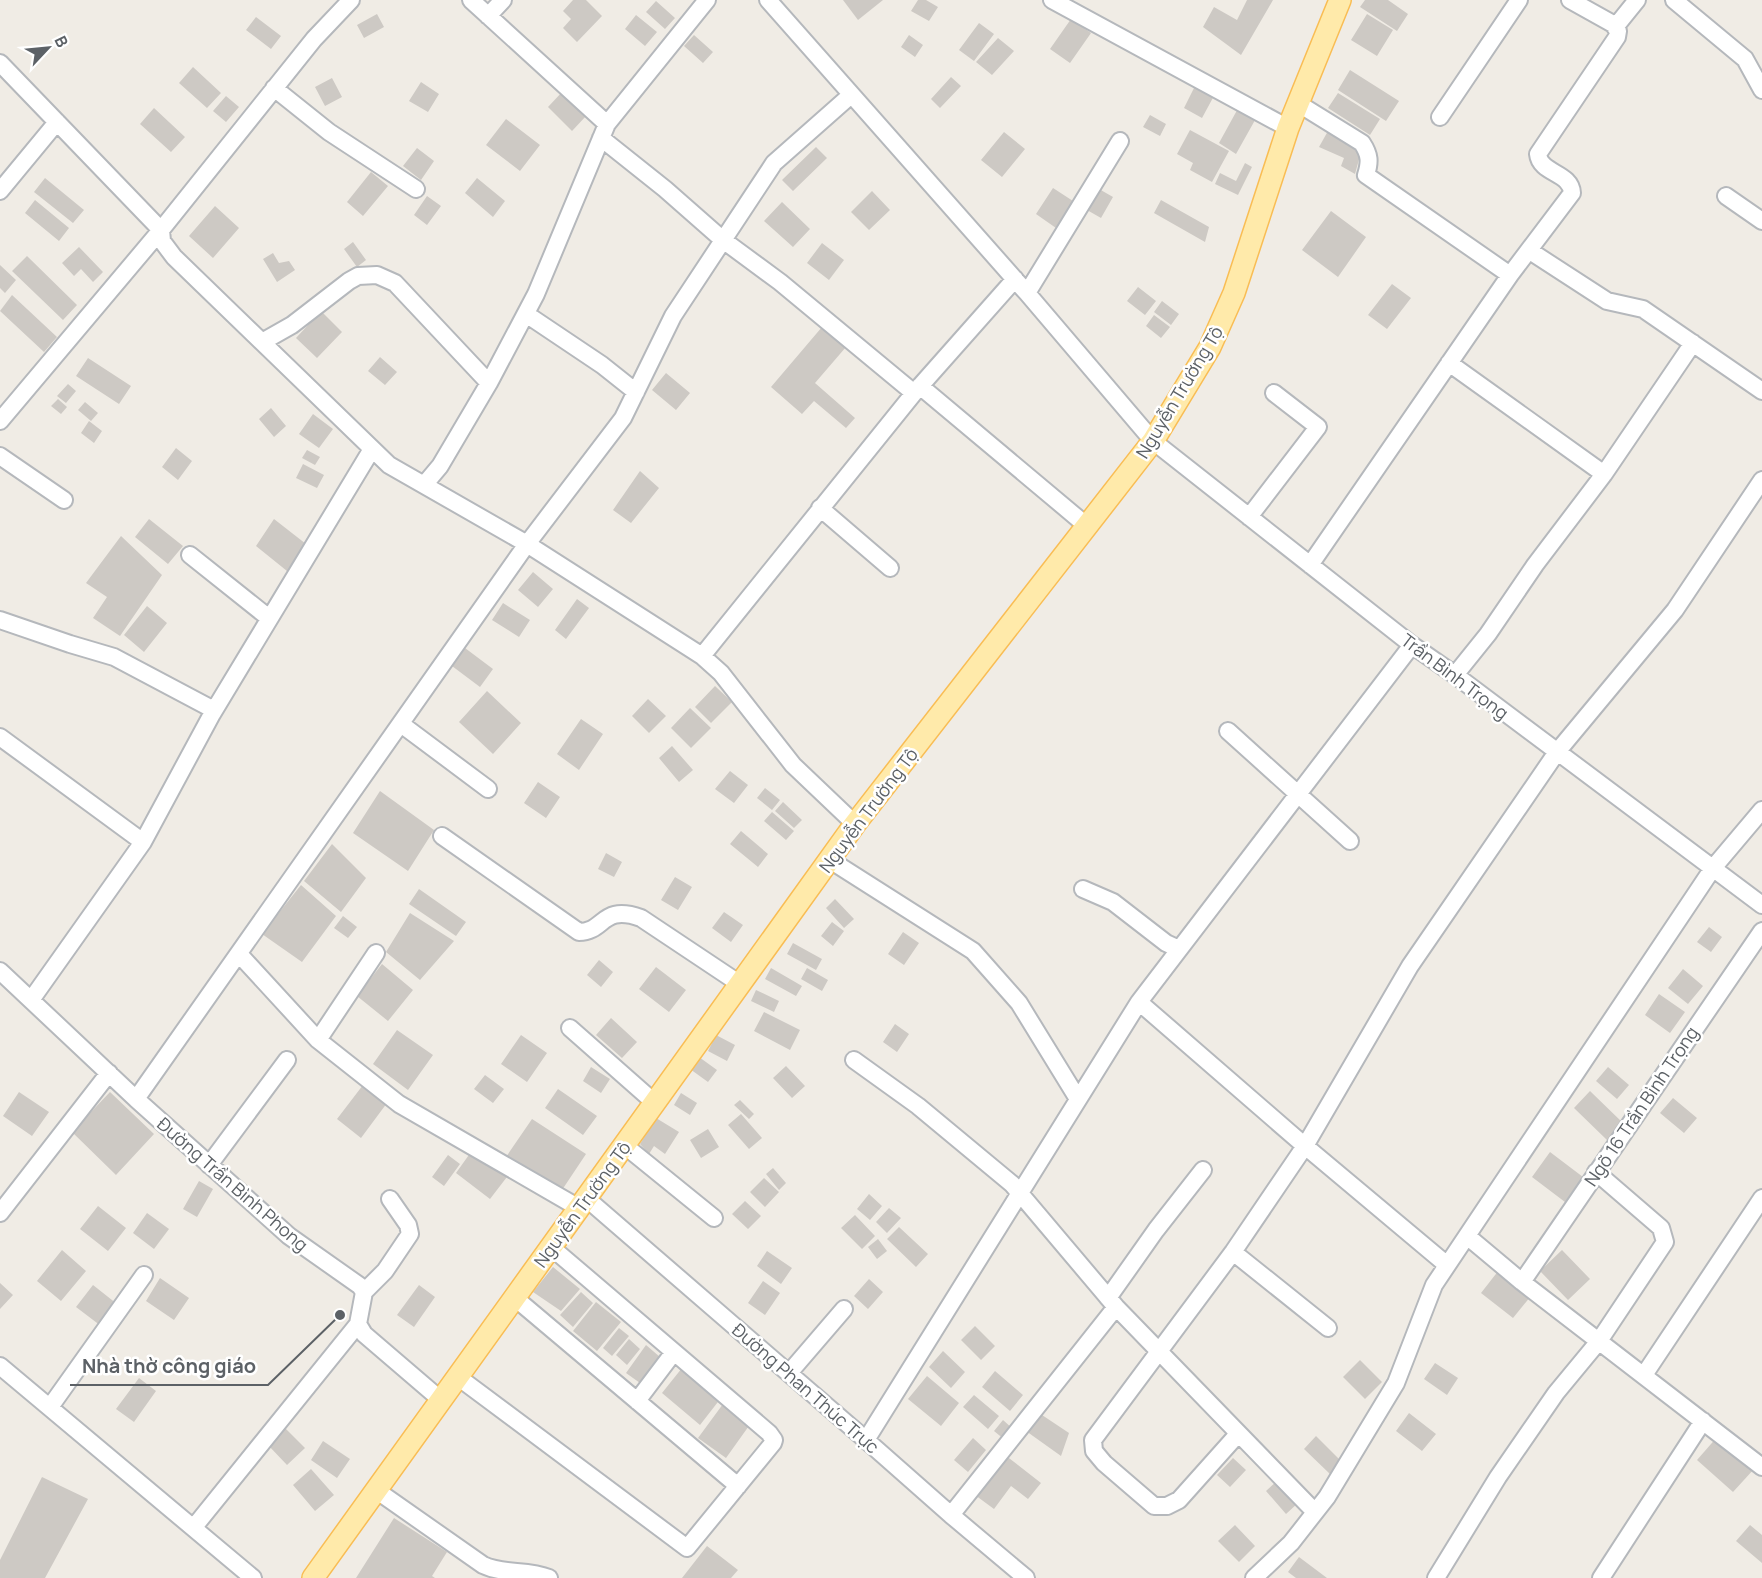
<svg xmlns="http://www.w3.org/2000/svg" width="1762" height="1578" font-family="Manrope,sans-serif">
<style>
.building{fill:#cdc9c4}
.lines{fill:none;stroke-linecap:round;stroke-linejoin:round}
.minor-casing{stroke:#b5b8bc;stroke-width:20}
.major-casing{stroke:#f9bd54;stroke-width:24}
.minor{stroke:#fff;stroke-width:16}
.major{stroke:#ffeaaa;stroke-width:21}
.labels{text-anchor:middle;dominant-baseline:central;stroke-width:5;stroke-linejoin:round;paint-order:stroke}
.street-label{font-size:18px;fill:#5c6166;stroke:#fff}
.leader{fill:none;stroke:#5c6166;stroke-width:2}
.callout-dot{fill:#5c6166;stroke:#fff;stroke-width:2}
.callout-label{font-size:20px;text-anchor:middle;font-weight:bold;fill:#5c6166;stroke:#fff;stroke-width:5;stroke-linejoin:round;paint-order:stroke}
</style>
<rect width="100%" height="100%" fill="#f0ece5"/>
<path class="building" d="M573,0H586L602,16L577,42L563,28L571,19L563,11Z
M843,0H883L858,20Z
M918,0H926L938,7L929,21L911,11Z
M1247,0H1273L1241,55L1203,27L1214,7L1237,20Z
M1365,0H1388L1408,14L1397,31L1360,7Z
M656,1L675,18L665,29L646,12Z
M377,14L384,27L364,38L357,25Z
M1367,14L1393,30L1377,56L1351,40Z
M636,15L657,32L645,46L625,29Z
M256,17L281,36L271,49L246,30Z
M1071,19L1091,33L1070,63L1050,49Z
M979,23L994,34L974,61L959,50Z
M694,35L713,52L703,63L684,46Z
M909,35L923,45L915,57L901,47Z
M998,38L1014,51L992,75L976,62Z
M193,67L221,93L207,108L179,83Z
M1350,70L1399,101L1386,121L1338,90Z
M951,77L961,86L940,108L931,99Z
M332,78L342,97L325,106L315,87Z
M421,82L439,94L428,112L409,101Z
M1196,84L1215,94L1202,118L1184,108Z
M563,91L587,115L572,131L548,107Z
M1338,93L1380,119L1370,135L1328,108Z
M226,96L239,107L226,122L213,111Z
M1241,103L1259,113L1236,154L1219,143Z
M154,108L185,137L171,152L140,124Z
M1150,115L1166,124L1160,136L1143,127Z
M506,119L540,145L520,171L486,145Z
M1190,130L1229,151L1212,182L1190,170L1193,163L1177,154Z
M1328,131L1361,152L1355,174L1341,166L1344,158L1319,147Z
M1004,132L1025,149L1002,177L981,160Z
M816,147L827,158L793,191L782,180Z
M417,148L434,161L421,180L403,166Z
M1245,163L1252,167L1238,195L1215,184L1220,173L1236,181Z
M371,172L388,186L363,216L347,202Z
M45,178L84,210L73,223L34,192Z
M477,178L505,201L493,217L465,193Z
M1053,188L1073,201L1056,228L1036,214Z
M1099,189L1113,197L1101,218L1087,210Z
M872,191L890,210L869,230L851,212Z
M427,196L441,206L427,225L414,215Z
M35,200L69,228L59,241L25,213Z
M1161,200L1209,227L1205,242L1154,213Z
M782,202L810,229L793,247L764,221Z
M215,206L239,228L213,258L189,236Z
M1331,211L1366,237L1338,277L1302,250Z
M353,242L366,260L357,267L344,249Z
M822,243L844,260L829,280L807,263Z
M79,247L103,272L93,282L81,269L74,276L62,263Z
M273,253L279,263L289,261L295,270L277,282L263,259Z
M27,256L77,305L63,320L12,271Z
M0,265L16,280L5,293L0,288Z
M1392,284L1411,298L1387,329L1368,315Z
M1138,287L1156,301L1145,315L1127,301Z
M12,295L57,337L44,352L0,311Z
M1162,301L1179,314L1171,325L1154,312Z
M321,311L342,332L317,358L296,338Z
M1154,315L1170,327L1161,338L1146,326Z
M822,327L846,347L815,383L855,418L846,428L814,401L802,414L771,387Z
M380,357L397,372L385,385L368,371Z
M88,358L131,386L119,404L76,376Z
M666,373L690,393L676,410L652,390Z
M68,384L76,391L66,403L57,396Z
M58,399L67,407L61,414L51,406Z
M85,402L98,413L91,421L78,410Z
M271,408L286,426L274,437L259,419Z
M313,414L333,429L319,448L299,434Z
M89,421L102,431L94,443L81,433Z
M176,448L192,461L178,480L162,467Z
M307,450L320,457L315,465L302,458Z
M303,464L324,475L317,488L296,478Z
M640,471L659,488L631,523L613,510Z
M149,519L183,546L168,564L135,537Z
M274,519L306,544L287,571L256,546Z
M121,536L162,575L120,636L93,618L107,597L86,583Z
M533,572L553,589L538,607L518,590Z
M577,599L589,608L566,639L555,630Z
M503,603L530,620L519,637L492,620Z
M147,606L167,623L144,652L124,635Z
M465,648L493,669L480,687L452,666Z
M715,686L732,702L711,723L695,707Z
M487,691L521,723L493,754L459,722Z
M648,699L666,716L649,733L632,716Z
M690,708L711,728L691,748L671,728Z
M581,719L603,734L579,770L557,754Z
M672,746L693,770L679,782L659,758Z
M730,771L748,785L734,803L715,789Z
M538,782L560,797L546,818L524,803Z
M765,788L780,800L772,810L757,798Z
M380,791L434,830L408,871L353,833Z
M783,802L802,820L794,828L775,811Z
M772,812L794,831L786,840L764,821Z
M741,831L768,854L758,867L730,844Z
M332,844L366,878L341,912L304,881Z
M606,853L622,862L614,877L598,869Z
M675,877L692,887L678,910L661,900Z
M301,885L336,916L302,962L262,934Z
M419,889L466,922L456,936L409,904Z
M835,899L854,919L844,928L826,908Z
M724,912L743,925L731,942L712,928Z
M410,913L454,941L420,980L386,952Z
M343,916L357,927L348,938L334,928Z
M832,922L844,931L833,946L821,936Z
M1709,927L1722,937L1711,952L1697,942Z
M903,932L919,943L904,965L888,954Z
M793,943L822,959L816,970L787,954Z
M599,960L613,972L601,987L587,975Z
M382,964L413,990L388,1021L357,996Z
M656,967L686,990L669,1012L639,989Z
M771,968L802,986L796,996L765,979Z
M807,968L828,980L822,991L801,979Z
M1683,969L1703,986L1688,1004L1668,988Z
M756,990L779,1001L774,1012L751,1001Z
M1659,994L1685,1012L1670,1033L1645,1015Z
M764,1012L800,1030L790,1050L754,1031Z
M611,1018L637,1042L622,1058L596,1035Z
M895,1024L909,1034L897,1052L883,1042Z
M397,1030L433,1055L408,1090L373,1064Z
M521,1035L547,1053L527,1082L501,1064Z
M716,1035L735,1045L727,1061L708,1051Z
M699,1057L717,1070L708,1082L690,1069Z
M786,1066L805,1086L792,1098L773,1078Z
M591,1067L610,1079L601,1093L583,1081Z
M1608,1067L1629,1085L1617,1099L1596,1081Z
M485,1075L504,1089L493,1103L474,1089Z
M363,1085L387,1103L361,1138L337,1119Z
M558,1089L597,1116L583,1135L545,1108Z
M1590,1091L1624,1124L1608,1141L1574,1108Z
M19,1092L49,1112L32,1136L3,1116Z
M110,1092L154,1134L116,1175L72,1132Z
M681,1093L697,1103L690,1115L674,1105Z
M1673,1098L1697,1118L1684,1133L1660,1113Z
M740,1100L754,1114L749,1119L734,1105Z
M741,1114L762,1138L749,1149L728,1125Z
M656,1118L679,1132L665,1154L654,1146L649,1154L640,1144Z
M532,1119L586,1154L562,1190L506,1157Z
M708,1129L719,1147L701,1158L690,1140Z
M471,1152L510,1173L490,1199L456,1173Z
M1550,1152L1583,1177L1565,1202L1532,1177Z
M448,1155L460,1164L444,1186L432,1177Z
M773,1168L786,1183L779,1190L766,1174Z
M764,1178L779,1192L765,1207L750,1192Z
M199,1181L213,1189L197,1217L183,1209Z
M869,1194L882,1206L870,1220L857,1209Z
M745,1201L761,1216L748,1229L732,1214Z
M98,1206L126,1228L108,1251L80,1229Z
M889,1208L901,1218L887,1233L876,1222Z
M147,1213L169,1229L154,1249L133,1233Z
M855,1215L875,1236L862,1249L841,1228Z
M899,1227L928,1254L916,1267L887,1239Z
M878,1239L887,1251L877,1259L868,1247Z
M62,1250L86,1271L61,1301L37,1281Z
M1562,1250L1590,1279L1568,1300L1540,1271Z
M767,1251L792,1268L781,1284L757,1266Z
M553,1267L580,1289L561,1311L533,1292Z
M1499,1270L1531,1296L1513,1318L1481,1293Z
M160,1278L189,1298L174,1320L146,1301Z
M869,1279L883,1292L868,1309L854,1296Z
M763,1281L780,1293L765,1315L748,1303Z
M0,1283L13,1295L0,1309Z
M93,1285L117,1304L101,1326L76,1307Z
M419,1285L435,1297L414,1327L397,1315Z
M581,1292L593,1303L573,1327L560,1315Z
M596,1302L621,1322L597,1351L573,1331Z
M975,1326L995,1346L981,1360L961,1340Z
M619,1328L629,1336L612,1356L603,1348Z
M629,1339L640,1349L627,1365L616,1355Z
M646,1345L660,1357L640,1383L626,1373Z
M943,1351L965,1372L951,1388L929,1367Z
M1360,1360L1382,1382L1365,1399L1343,1377Z
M1435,1363L1458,1378L1447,1395L1424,1379Z
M682,1368L721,1398L700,1425L662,1393Z
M995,1371L1023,1395L1010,1411L982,1387Z
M927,1376L959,1403L941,1426L908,1399Z
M139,1378L156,1391L134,1422L116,1409Z
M974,1395L999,1416L988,1429L963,1407Z
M723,1404L751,1423L726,1458L698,1438Z
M1039,1413L1069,1433L1061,1456L1026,1431Z
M1409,1413L1436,1434L1422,1451L1396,1431Z
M1003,1420L1013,1429L1005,1440L994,1431Z
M285,1428L305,1448L287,1465L268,1445Z
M1316,1436L1342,1462L1330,1474L1304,1449Z
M1718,1436L1754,1469L1733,1492L1697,1460Z
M973,1438L986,1450L968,1472L954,1460Z
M323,1441L350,1459L337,1478L311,1460Z
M1005,1455L1041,1483L1028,1499L1011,1486L994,1509L975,1495Z
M1233,1458L1246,1470L1230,1487L1217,1475Z
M311,1469L334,1495L315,1511L293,1485Z
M42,1477L88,1499L45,1578H0V1560Z
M1277,1481L1298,1503L1286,1514L1266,1491Z
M394,1518L447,1552L432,1576L435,1578H356Z
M1235,1525L1255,1546L1239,1562L1218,1541Z
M1750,1525L1762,1535V1563L1736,1541Z
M707,1546L738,1570L731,1578H682Z
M1299,1557L1327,1578H1296L1288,1572Z"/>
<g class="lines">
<defs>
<path id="minor" d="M471,0L607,124
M768,0L1027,293L1153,441L1412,645L1455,675L1762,905
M1052,0L1288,128
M1674,0L1745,59L1762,90
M488,16L503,0
M1616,26L1637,0
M0,63L161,230L162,241L174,257L389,465L527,544L702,656L721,673L793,765L855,824
M274,88L329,132L416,189
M1299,104L1362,143C1370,155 1370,162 1366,175L1510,275
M1440,117L1519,0
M601,138L665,189L723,240L780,282L914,393
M0,191L57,122
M1726,196L1762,221
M1530,251L1607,301L1643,309L1762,391
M1027,293L1120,141
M526,314L602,365L636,392
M262,342L292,325L349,281L358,276L377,275L395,283L489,383
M1449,363L1604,474
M920,386L1087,526
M0,421L161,230L314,39L351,0
M0,456L64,500
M424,485L440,466L489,383L536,294L607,124L707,0
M820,508L890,568
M1249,517L1318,427L1274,393
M190,555L269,618
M1310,565L1510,275L1572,193C1571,172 1540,174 1538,154L1617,37L1618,31L1613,24L1570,0
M0,620L70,644L114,657L214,710
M702,656L914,393L1015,279
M1455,675L1488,634L1535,565L1604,474L1693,343
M401,724L488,789
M1228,731L1350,841
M0,737L143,842
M442,836L579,932C605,932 601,904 641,918L740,984
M830,860L973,951L1019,1003L1078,1099
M1083,889L1113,902L1166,943L1179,949
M239,954L318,1040L399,1104L579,1208
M0,971L136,1099L289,1236L360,1286L364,1292L358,1324L364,1334L441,1400
M31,1000L143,842L212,714L372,449
M1139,1002L1305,1146L1447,1265
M570,1028L655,1103
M318,1040L376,953
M854,1060L918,1106L1012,1184L1116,1307L1315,1512
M136,1099L527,544L623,418L673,316L774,163L851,95
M624,1145L714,1218
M209,1165L287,1060
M586,1198L866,1440L951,1515L1026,1578
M0,1213L109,1073
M1467,1236L1522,1282L1762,1467
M1233,1252L1328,1328
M1522,1282L1762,931
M364,1292L385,1271L410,1234L408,1225L390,1199
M515,1298L738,1486
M1108,1298L1156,1230L1203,1170
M0,1366L253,1578
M789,1373L844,1309
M1644,1375L1762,1198
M458,1377L687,1548L773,1443L774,1440L769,1433L551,1247
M637,1401L674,1352
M50,1407L144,1275
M1238,1434L1179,1500L1167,1506H1154L1104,1463L1094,1451L1093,1440L1233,1252L1305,1146L1410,966L1557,752L1675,610L1762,480
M866,1440L1139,1002L1412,645
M376,1490L483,1565C504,1575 527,1569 549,1578
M951,1515L1116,1307
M194,1527L358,1324
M1254,1578L1291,1543L1327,1497L1396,1383L1434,1285L1713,868L1762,810
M1436,1578L1498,1477L1556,1393L1599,1341L1665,1242L1661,1228L1596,1172
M1601,1578L1703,1421"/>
<path id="major" d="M313,1578L855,824L1153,441L1210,347L1234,293L1288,128L1340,0"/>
</defs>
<use href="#minor" class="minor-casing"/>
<use href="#major" class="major-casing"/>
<use href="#minor" class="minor"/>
<use href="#major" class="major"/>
</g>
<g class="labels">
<g class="street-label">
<text transform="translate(1179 392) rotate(-59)">Nguyễn Trường Tộ</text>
<text transform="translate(1455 676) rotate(37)">Trần Bình Trọng</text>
<text transform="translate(868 810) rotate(-53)">Nguyễn Trường Tộ</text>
<text transform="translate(1641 1106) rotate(-56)">Ngõ 16 Trần Bình Trọng</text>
<text transform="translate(233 1184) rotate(41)">Đường Trần Bình Phong</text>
<text transform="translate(582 1204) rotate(-54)">Nguyễn Trường Tộ</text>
<text transform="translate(806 1388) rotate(41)">Đường Phan Thúc Trực</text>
</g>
</g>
<path class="leader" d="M340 1315L268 1385H70"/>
<circle class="callout-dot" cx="340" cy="1315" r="6"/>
<g class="callout-label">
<text x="169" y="1373">Nhà thờ công giáo</text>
</g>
<g transform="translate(48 48) rotate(64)" stroke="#ffffff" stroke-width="4.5" paint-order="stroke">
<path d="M0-4.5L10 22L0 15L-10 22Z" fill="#5c6166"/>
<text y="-9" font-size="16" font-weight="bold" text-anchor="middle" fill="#5c6166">B</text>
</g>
</svg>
